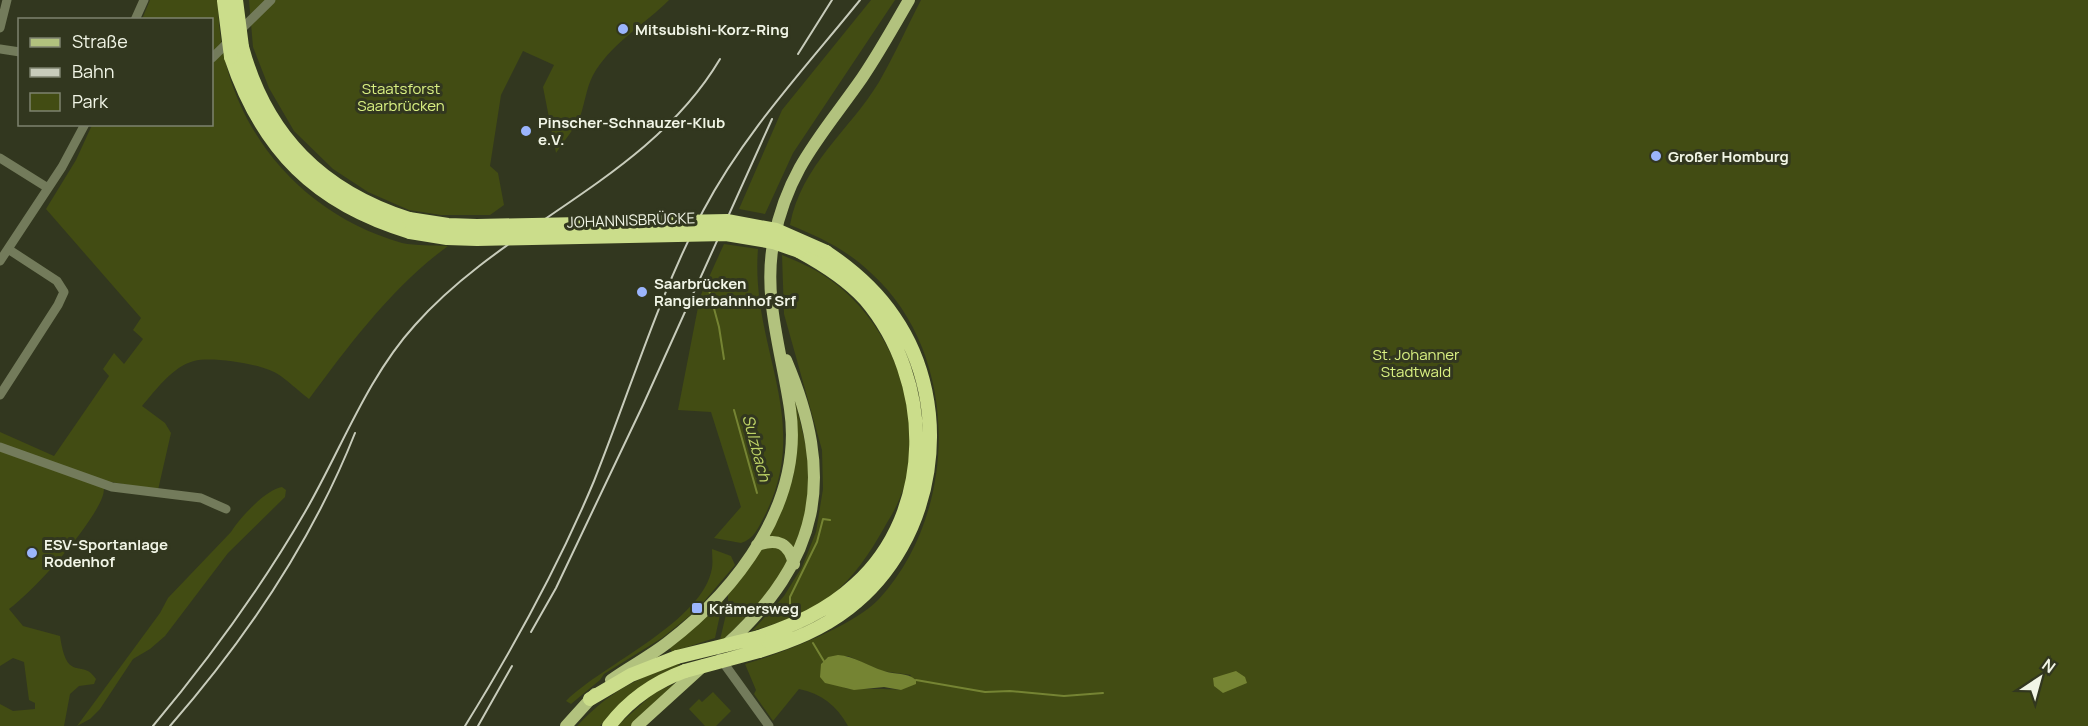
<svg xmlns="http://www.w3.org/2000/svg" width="2088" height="726" font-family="Manrope,sans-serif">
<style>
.green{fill:#424c13;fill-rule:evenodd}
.water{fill:#758433}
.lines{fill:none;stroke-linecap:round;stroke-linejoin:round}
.stream{stroke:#758433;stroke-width:2}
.minor{stroke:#737b5b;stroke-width:9}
.major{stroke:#b2c27e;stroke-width:12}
.highway{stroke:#cbdd8b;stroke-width:14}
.rail{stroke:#c8ccbb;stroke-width:2}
.highway-bridge{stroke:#cbdd8b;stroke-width:14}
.poi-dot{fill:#9bb5fd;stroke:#32371f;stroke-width:2}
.labels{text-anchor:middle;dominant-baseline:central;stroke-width:6;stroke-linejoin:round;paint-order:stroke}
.poi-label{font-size:15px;font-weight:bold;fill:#f1f5e6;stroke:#32371f;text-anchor:start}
.park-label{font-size:15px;fill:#d9f082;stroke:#32371f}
.street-label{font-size:15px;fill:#f1f5e6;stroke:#32371f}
.water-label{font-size:16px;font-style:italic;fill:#bdd265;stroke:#32371f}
</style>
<rect width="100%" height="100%" fill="#32371f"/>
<path class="green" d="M150,0H218C218,114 292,212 402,243C416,246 433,245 448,246C393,286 349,345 309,399C298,391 288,380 276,373C261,364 211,356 194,361C173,366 155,391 142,406L165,423L171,433L158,490L105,481C103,488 105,491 102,498C90,528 35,590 9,609L23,626L60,636C67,685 82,657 96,679L94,684L79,686L70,694L64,726H0V704L13,711L35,709V703L29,700L24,662L13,658L0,666V432L54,456L109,376L103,369L114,353L124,364L143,339L133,330L141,318L46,209L76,160L92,125L212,124V20L142,19Z
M249,0H669C645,24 615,41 596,70C587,84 586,98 581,114C576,127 564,141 556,153L543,87L554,65L523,51L501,95L490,166L498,173L504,205L490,215H441L409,210L368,192L333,169L294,131L269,88L253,47Z
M871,0H895L793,153L765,214L739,209L782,110Z
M921,0H2088V726H848C837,706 821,693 799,689L773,721L754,694L756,690L745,664C780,654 854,626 879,599C959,512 961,354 871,273C847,250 820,237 790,225C801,165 850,130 879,82C894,56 907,27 921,0ZM848,656L882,671L911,675L901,690C889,688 849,690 845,688C836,683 828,671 821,664L828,657Z
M724,244L758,249C750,348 814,420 764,517C758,528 754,539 741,543L714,538L741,507L711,412L678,410L700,297Z
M782,255C796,261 811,267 823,275C892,318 933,423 899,500C895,510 889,519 884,528C870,553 853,578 831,596C808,613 779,623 752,631L784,596L802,567L816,532L823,489L822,450L784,314Z
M794,396L809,459L808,506L795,549L787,540L768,536L793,478L796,447Z
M282,487L286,490L285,497L228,553L165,636L150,649L133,659L100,709L90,719L77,726L160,613L168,598L231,532C239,519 266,489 282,487Z
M768,547L782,548L788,563L761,602L719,644L728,606V592L760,550Z
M712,549L731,556L735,565L701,605H698L693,613L662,638L604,674L600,680L571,704L566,701C603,664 703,622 712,568C713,562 712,555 712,549Z
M724,596L715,638L672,652L669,647Z
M679,663V666L649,682L620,704L600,726H577C610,691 634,680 679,663Z
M683,680L633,726H617L654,693Z
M713,692L731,711L716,726H705L689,709L699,699L702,702Z"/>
<path class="water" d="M838,655C854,656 868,666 884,671C895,675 907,672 916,680V684L901,690L884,687L854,690L825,683L820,677L821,664L828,657Z
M1236,671L1245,677L1247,683L1223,693L1214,686L1213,678Z"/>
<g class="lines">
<path class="stream" d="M709,290L719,327L724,359
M734,410L757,493
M790,605V597L817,542L823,519L830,520
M813,643L825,663
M916,680L985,692L1010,691L1064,696L1103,693"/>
<path class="minor" d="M135,20L144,0
M0,28L7,0
M0,49L20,52
M212,58L271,0
M0,158L48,188
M0,261L62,167L85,124
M0,395L58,305L64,292L57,281L8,249
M0,447L112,487L201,498L226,509
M720,658L769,726"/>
<path class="major" d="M757,545C778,538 789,543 794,564
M725,646C821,559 836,478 786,360
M611,680C629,667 649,657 667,643C738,589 804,502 790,409C782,353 762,296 774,239C788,168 823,134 862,78C879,53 894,26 909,0
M566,726L595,694
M637,726L704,665"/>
<path class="highway" d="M242,47C266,136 322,191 409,219
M231,57C262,150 316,204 410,232
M759,637C794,625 827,611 855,585C936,512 934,380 865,299C847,279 823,264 799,251
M759,651C792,641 822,629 849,608C936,541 956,407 894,317C876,290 853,270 826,252
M590,699L631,675L677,657
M609,726C628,701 655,682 685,671"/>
<path class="rail" d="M798,54L832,0
M531,632L556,588L643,405L772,119
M153,726C209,659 261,588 305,512C341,450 366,379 415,325C505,223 649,179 720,59
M170,726C245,640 313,539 355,433
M465,726C514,647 558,567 594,481C630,391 658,297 703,211C744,133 805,68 860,0
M478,726L512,666"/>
<path class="highway-bridge" d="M236,0L242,47
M224,1L231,57
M409,219L448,225L477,226L727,221L776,230L826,252
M410,232L447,238L477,239L726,234L773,242L799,251
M677,657L759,637
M685,671L759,651"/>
</g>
<g class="poi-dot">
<circle cx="623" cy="29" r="6"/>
<circle cx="526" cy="131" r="6"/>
<circle cx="1656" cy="156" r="6"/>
<circle cx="642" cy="292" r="6"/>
<circle cx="32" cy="553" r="6"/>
<rect x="691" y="602" width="12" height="12" rx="3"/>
</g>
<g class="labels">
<g class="poi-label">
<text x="635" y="29">Mitsubishi-Korz-Ring</text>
<text x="538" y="122">Pinscher-Schnauzer-Klub<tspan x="538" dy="17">e.V.</tspan></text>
<text x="1668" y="156">Großer Homburg</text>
<text x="654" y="283">Saarbrücken<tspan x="654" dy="17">Rangierbahnhof Srf</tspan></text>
<text x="44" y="544">ESV-Sportanlage<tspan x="44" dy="17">Rodenhof</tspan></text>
<text x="709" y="608">Krämersweg</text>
</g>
<g class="park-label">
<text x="401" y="88">Staatsforst<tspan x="401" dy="17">Saarbrücken</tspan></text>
<text x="1416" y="354">St. Johanner<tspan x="1416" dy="17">Stadtwald</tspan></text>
</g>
<g class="street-label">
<text transform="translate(631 220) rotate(-2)">JOHANNISBRÜCKE</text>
</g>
<g class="water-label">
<text transform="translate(757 448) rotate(75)">Sulzbach</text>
</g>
</g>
<rect x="18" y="18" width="195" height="108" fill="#32371f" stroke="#7e836f" stroke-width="1.5"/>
<rect x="30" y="38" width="30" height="9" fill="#b2c27e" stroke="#7e836f" stroke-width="1.5"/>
<text x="72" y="48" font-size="18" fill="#f1f5e6">Straße</text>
<rect x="30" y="68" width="30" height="9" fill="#c8ccbb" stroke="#7e836f" stroke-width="1.5"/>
<text x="72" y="78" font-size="18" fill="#f1f5e6">Bahn</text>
<rect x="30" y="93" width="30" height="18" fill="#424c13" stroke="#7e836f" stroke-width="1.5"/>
<text x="72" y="108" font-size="18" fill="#f1f5e6">Park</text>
<g transform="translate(2040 678) rotate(36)" stroke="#32371f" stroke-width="4.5" paint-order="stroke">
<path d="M0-4.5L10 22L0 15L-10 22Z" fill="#f1f5e6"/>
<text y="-9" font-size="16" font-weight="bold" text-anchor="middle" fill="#f1f5e6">N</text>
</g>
</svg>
